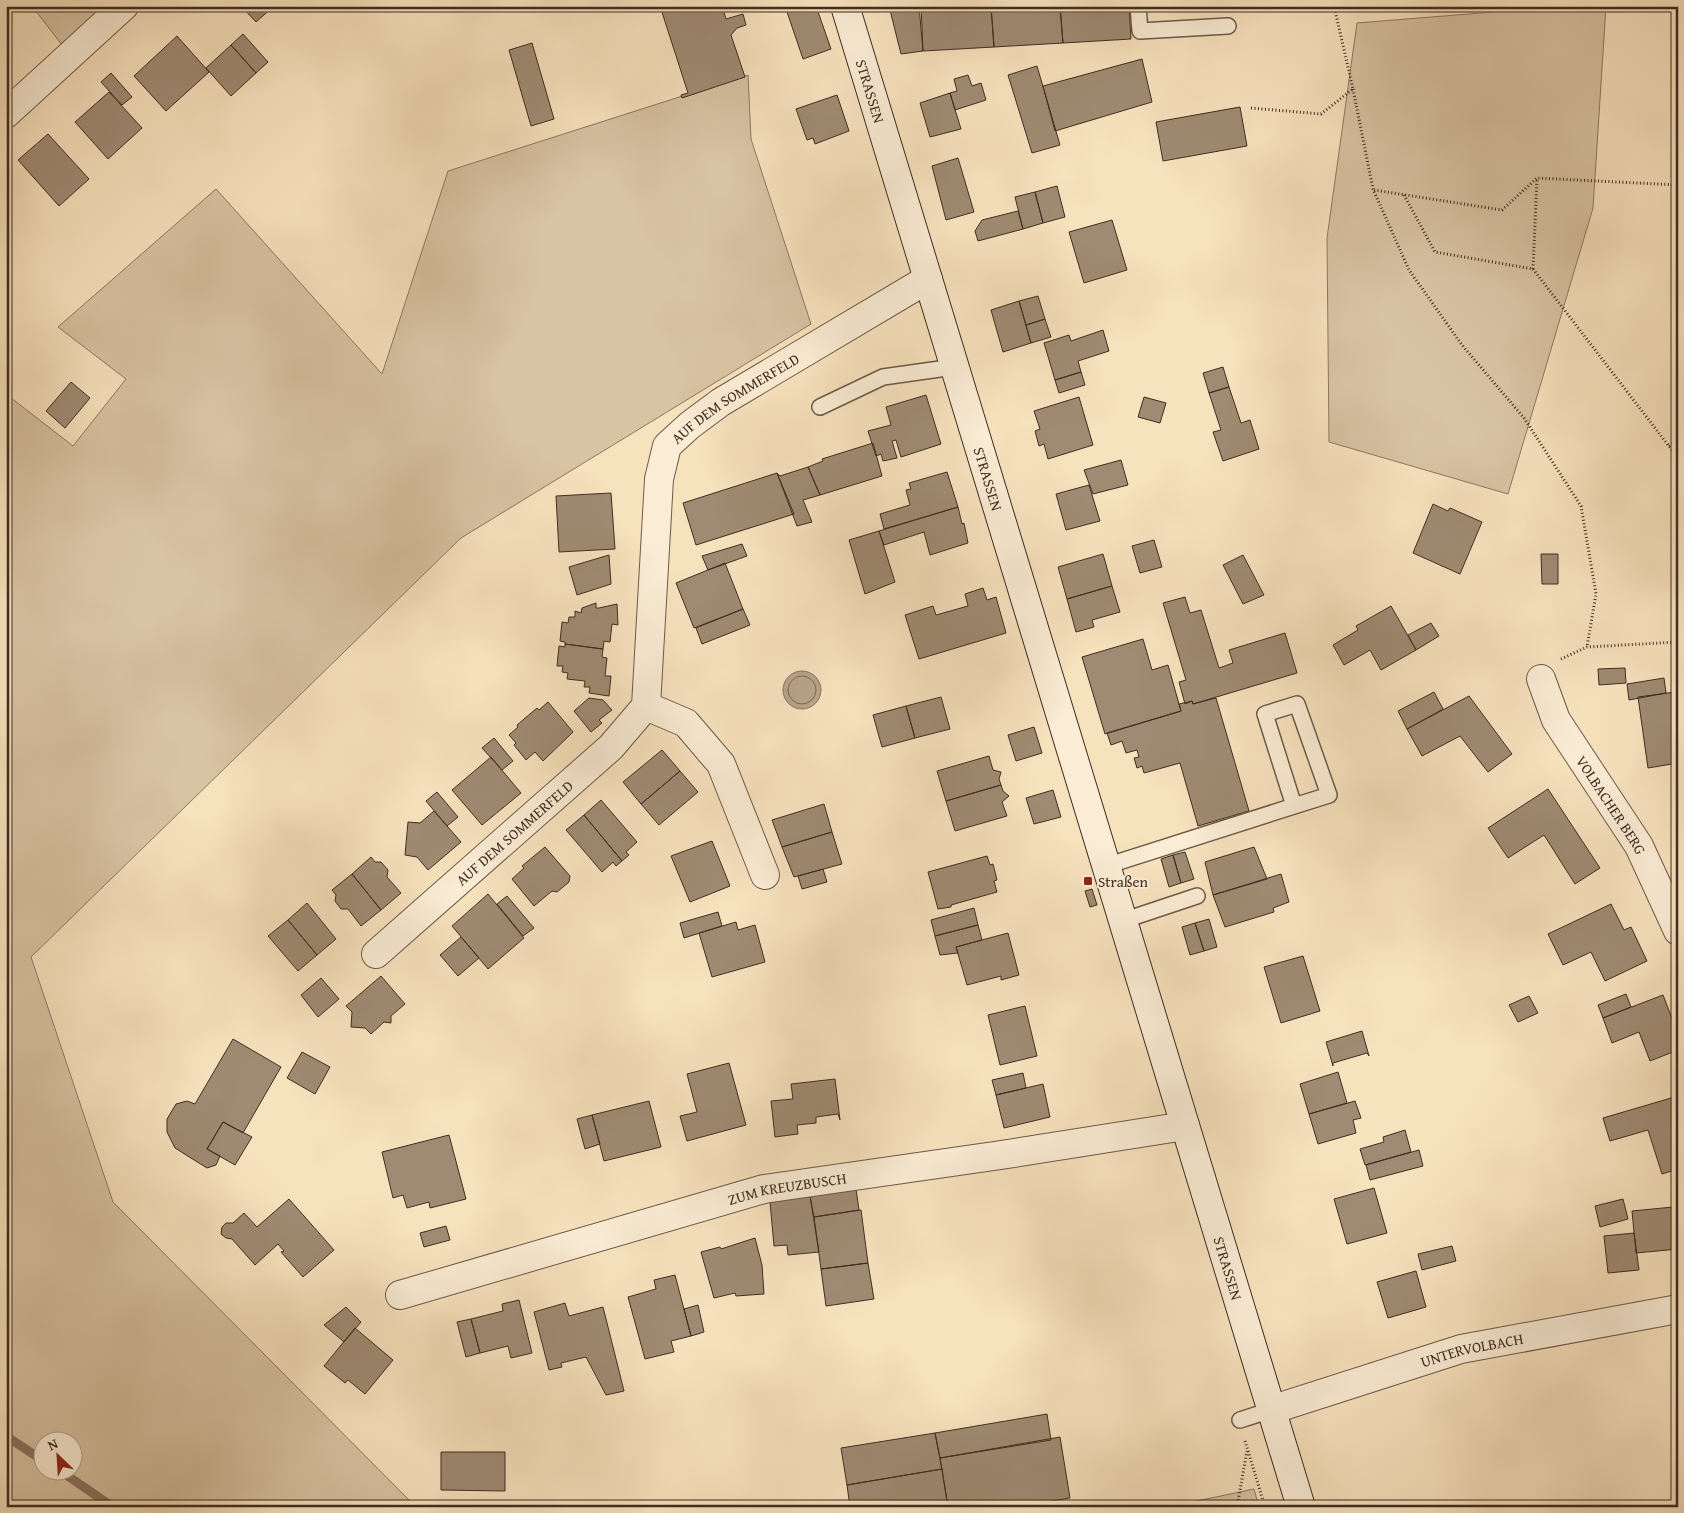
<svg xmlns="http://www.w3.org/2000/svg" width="1684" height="1513" font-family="'Gentium Book Plus',serif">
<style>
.green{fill:#d8c3a3;stroke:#8c7862;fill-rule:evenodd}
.water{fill:#b8a489;stroke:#88745f}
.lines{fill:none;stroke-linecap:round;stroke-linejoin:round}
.shore{stroke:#7c6855;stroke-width:1}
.stream{stroke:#88745f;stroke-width:9}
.building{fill:#9f8b73;stroke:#3f2d21}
.service-casing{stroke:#6d5a48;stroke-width:18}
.minor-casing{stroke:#6d5a48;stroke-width:30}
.secondary-casing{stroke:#3f2d21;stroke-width:30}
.path{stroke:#3f2d21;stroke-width:3;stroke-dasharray:1 2.5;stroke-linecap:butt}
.service{stroke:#faecd5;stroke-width:15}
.minor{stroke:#faecd5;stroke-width:28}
.secondary{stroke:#faecd5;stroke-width:28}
.poi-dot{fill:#8f2418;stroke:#faecd5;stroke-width:2}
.labels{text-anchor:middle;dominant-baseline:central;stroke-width:4;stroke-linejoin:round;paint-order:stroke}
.street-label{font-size:15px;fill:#3f2d21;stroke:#faecd5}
.poi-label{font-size:15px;fill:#3f2d21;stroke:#faecd5;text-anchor:start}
</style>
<rect width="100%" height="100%" fill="#f7e2be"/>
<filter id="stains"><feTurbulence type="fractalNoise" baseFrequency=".004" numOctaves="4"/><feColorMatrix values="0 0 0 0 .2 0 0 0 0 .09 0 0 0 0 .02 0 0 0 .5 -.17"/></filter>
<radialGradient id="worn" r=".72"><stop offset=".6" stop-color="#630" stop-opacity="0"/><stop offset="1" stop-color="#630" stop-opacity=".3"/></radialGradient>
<path class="green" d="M32,6H105L62,45Z
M1568,6H1606L1593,208L1508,494L1329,442L1327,238L1357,23Z
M748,75L751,139L811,324L461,538L31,957L113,1202L416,1507H6V394L73,446L126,379L58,327L216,189L382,374L448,171ZM42,1440H72V1470H42Z
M1254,1489L1259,1507H1168Z"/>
<path class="water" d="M783 690a19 19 0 1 1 38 0a19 19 0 1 1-38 0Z"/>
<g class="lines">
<path class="shore" d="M788 690a14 14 0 1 1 28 0a14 14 0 1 1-28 0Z"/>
<path class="stream" d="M6,1436L42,1460
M59,1470L113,1507"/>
</g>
<path class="building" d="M241,6H274L256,22Z
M652,6H722L726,19L743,14L746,25L737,28L731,35L745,77L682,98L681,95L688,93L660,6L653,9Z
M785,6H816L831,49L803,59Z
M889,6H919L923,51L901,54Z
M921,6H991L994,47L923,51Z
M991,6H1060L1063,43L994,47Z
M1060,6H1129L1131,39L1063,43Z
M243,34L268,62L256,73L231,45Z
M177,36L209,72L166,111L134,76Z
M532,43L554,119L531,126L509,50Z
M231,45L256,73L231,96L206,68Z
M1142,59L1152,102L1055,131L1043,86Z
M1037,66L1060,145L1032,153L1008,75Z
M111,73L132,97L122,105L101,82Z
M968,75L972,86L981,83L986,100L955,110L950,93L957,91L954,79Z
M109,92L142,128L108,159L75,122Z
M950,93L961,129L930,137L920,103Z
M837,95L849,131L815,144L813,138L807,140L796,109Z
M1240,107L1247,146L1163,161L1156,122Z
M48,134L89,179L59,206L18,160Z
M958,158L974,212L946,220L932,166Z
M1057,186L1065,217L1043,223L1035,192Z
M1035,192L1043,223L1023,229L1015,197Z
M1018,211L1023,229L978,241L975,231L982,220Z
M1112,220L1127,270L1084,283L1069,232Z
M1038,296L1045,319L1026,325L1019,301Z
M1019,301L1031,343L1003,352L991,310Z
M1045,319L1051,337L1031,343L1026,325Z
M1103,330L1109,351L1078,361L1081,372L1055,380L1044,343L1069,335L1071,341Z
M1223,367L1229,387L1209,393L1203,373Z
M1081,372L1085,385L1059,393L1055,380Z
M71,382L90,398L65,428L46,411Z
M1229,387L1241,423L1250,420L1259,449L1223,461L1213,432L1221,430L1209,393Z
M926,395L941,444L901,457L896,440L892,441L897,458L883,461L881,454L876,456L868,431L891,425L886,407Z
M1079,397L1093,445L1048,459L1044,444L1039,446L1035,431L1040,429L1034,411Z
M1144,397L1166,403L1160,423L1138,417Z
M873,443L882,476L820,495L808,467L823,461L822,459Z
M1121,460L1128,485L1093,494L1084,470Z
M808,467L820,495L803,500L812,522L797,526L777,473L780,476Z
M947,472L958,507L884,529L880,514L910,505L906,490L911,489L909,483Z
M777,473L794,514L696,545L683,503Z
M1089,485L1100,521L1066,530L1056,494Z
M611,493L615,549L559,552L556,496Z
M1433,504L1448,511L1450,508L1482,522L1460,574L1413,553Z
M958,507L962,524L964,523L968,543L930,555L924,532L884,545L879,531Z
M879,531L895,582L865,594L849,540Z
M1154,540L1162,567L1140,573L1132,546Z
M742,544L747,556L708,570L702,556Z
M1103,554L1112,586L1067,599L1058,567Z
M1541,554H1558V584H1542Z
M609,555L611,584L577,595L569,567Z
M1243,555L1264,595L1243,604L1223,565Z
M725,563L743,609L694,628L676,583Z
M1112,586L1120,612L1092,620L1094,627L1076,632L1067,599Z
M983,588L987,600L996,597L1006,633L919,659L905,615L933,606L936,615L968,606L965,594Z
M1185,597L1190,613L1201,610L1219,668L1233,663L1229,650L1285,633L1297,673L1193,704L1192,701L1185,704L1179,682L1186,680L1163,603Z
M596,603V608H599L617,604L618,625L612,624L610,642L604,641L603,649L565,644V642L560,641L562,622L568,623L569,617H575V611L581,613L582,608Z
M1391,606L1416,650L1381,670L1370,650L1344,665L1333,645L1358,630L1356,626Z
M743,609L750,625L702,644L696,628Z
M1431,623L1439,636L1416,650L1408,635Z
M1143,639L1152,670L1168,665L1181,711L1105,734L1082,657Z
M565,644L603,649L602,657L607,658L605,676H611L609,696L589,693L590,687H584L585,681L567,679L568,673L562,672L563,666H557L559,646L565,647Z
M1625,668L1626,683L1599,685L1598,669Z
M1664,678L1666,693L1629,700L1627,684Z
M1434,692L1443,709L1407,729L1398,711Z
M1675,692L1676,698L1678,697V763L1648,768L1638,697Z
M1469,696L1512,754L1488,772L1460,736L1422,756L1407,729Z
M941,697L950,729L915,738L906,706Z
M589,698L603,700L612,710L599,720L602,723L591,732L574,711Z
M1216,698L1249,811L1198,826L1180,763L1144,773L1142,766L1137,768L1134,758L1139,757L1137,750L1126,753L1122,741L1111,745L1107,733L1181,711L1179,704L1192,701L1193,704Z
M548,702L573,732L543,761L535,752L526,760L514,745L516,743L509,735L518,727L517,725L537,708L539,710Z
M906,706L915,738L882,747L873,715Z
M1034,727L1042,753L1016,761L1008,735Z
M494,738L513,761L502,770L482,748Z
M662,750L680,771L641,804L623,782Z
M989,756L993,770L1001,772L999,779L1001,785L946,801L937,771Z
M491,757L521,793L482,825L452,790Z
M680,771L698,792L659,825L641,804Z
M1001,785L1003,791L1009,796L1002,802L1007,816L955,831L946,801Z
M1548,789L1600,868L1575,884L1544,835L1508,858L1488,828Z
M1053,790L1061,817L1034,824L1026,798Z
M437,792L458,817L447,826L426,801Z
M601,800L637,842L626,852L629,855L622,861L584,815Z
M824,804L832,832L782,847L772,820Z
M434,811L461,842L428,870L417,857L405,855L408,822L420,823Z
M584,815L622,861L616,866L613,862L602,872L566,830Z
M832,832L842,864L794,877L782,847Z
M712,841L730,886L690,902L671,856Z
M545,847L570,876L569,882L557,892L552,891L534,906L512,879L524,868L522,866Z
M1254,847L1267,879L1213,895L1205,862Z
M1185,852L1194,879L1181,883L1173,855Z
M1173,855L1181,883L1169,887L1161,859Z
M987,856L990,865L993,864L997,880L994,881L997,892L951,905V907L938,909L928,872Z
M371,857L375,862H381L388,870L387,877L401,893L381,910L352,874Z
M823,869L827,882L802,889L798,876Z
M352,874L381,910L361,926L348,909H341L335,901L336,895L332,890Z
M1281,874L1289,902L1273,908L1274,912L1225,927L1213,895Z
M1092,889L1097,905L1090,907L1085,891Z
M488,894L524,938L488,969L452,926Z
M507,896L534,928L523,936L497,904Z
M307,903L336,939L317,955L288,920Z
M1611,904L1624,930L1631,927L1647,961L1605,981L1591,952L1563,965L1548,934Z
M974,908L978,925L935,936L931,920Z
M718,912L722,926L684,938L680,923Z
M1209,919L1217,947L1204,951L1195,923Z
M288,920L317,955L298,971L268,936Z
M736,922L738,930L755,925L765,962L712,977L699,933Z
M1195,923L1204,951L1190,955L1182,927Z
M978,925L982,940L956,947L958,953L940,955L935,936Z
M1008,933L1019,975L1001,980V976L967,985L956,947Z
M461,937L479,958L458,976L440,955Z
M1303,956L1320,1011L1281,1023L1264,967Z
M381,976L405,1004L391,1016V1023L384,1022L371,1034L365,1028L351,1027L352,1012L346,1006Z
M321,978L339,999L318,1017L301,995Z
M1626,994L1631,1007L1603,1018L1598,1005Z
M1663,995L1678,1034V1050L1650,1061L1639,1032L1612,1043L1603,1018Z
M1529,996L1538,1013L1518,1022L1509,1005Z
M1025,1006L1037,1056L1000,1065L988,1015Z
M1362,1031L1369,1056L1367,1053L1333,1063V1066L1326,1042Z
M233,1039L281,1067L243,1133L223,1122L207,1149L220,1156L216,1165L207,1168L175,1148L167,1132V1119L176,1104L187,1101L195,1104Z
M302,1052L330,1067L315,1094L287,1078Z
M729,1063L746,1125L687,1141L680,1116L697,1112L687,1074Z
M1338,1072L1347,1103L1309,1114L1300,1084Z
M1023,1073L1026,1088L996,1095L992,1080Z
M835,1079L840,1120L838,1114L816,1117V1123L797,1125L798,1134L775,1137L771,1101L793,1099L791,1084Z
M1043,1084L1050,1117L1004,1128L996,1095Z
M1678,1096V1169L1662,1174L1648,1130L1610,1141L1603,1118Z
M649,1101L661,1147L604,1161L592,1115Z
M1355,1101L1361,1118L1353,1120L1356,1133L1318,1144L1309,1114Z
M592,1115L600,1144L585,1149L577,1119Z
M223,1122L252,1137L235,1165L207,1149Z
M1405,1130L1411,1152L1365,1165L1360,1149L1384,1142L1383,1137Z
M449,1135L466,1199L430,1208L429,1202L407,1208L403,1195L393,1198L382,1152Z
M1419,1150L1423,1166L1370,1180L1366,1165Z
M1678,1169V1185H1677L1673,1171Z
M1374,1188L1387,1233L1347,1244L1334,1199Z
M856,1189L859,1210L814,1217L810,1196Z
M810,1196L819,1252L788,1255L787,1245L774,1246L770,1202Z
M289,1199L334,1250L303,1277L281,1252L284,1251L278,1244L255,1265L232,1239L226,1238L221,1234L222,1227L226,1223H233L244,1213L257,1227Z
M1623,1199L1628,1219L1600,1227L1595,1206Z
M1673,1207L1674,1219L1678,1218V1249L1636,1253L1632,1211Z
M861,1210L868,1263L821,1269L814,1217Z
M446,1226L450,1240L424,1247L420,1233Z
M1634,1233L1639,1270L1608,1273L1604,1236Z
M755,1238L762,1265L764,1294L736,1296L735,1293L714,1298L701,1252L720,1247L721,1249Z
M1452,1246L1456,1261L1422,1270L1418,1254Z
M868,1263L874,1299L826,1306L821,1269Z
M1416,1271L1426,1307L1388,1318L1377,1282Z
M675,1275L691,1336L671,1341L674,1352L645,1359L628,1297L656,1289L654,1280Z
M519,1300L532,1353L511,1358L508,1346L480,1353L471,1319L503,1311L502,1304Z
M565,1303L569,1316L603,1307L624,1391L606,1395L586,1357L561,1363L562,1367L549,1370L534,1312Z
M698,1305L704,1332L691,1336L684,1309Z
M346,1307L361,1322L344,1342L324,1325Z
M471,1319L480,1353L466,1357L457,1322Z
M355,1328L393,1360L365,1394L348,1380L345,1383L324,1366Z
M1047,1414L1051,1440L940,1458L935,1433Z
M935,1433L942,1469L847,1485L841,1448Z
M1060,1437L1070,1498L1017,1507H948L940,1458Z
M441,1452H505V1491L441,1490Z
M942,1469L948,1507H850L847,1485Z"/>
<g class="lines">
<defs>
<path id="service" d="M1138,6L1140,31L1228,26
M820,407L883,377L954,367
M1297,704L1329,795L1294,806L1265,714Z
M1106,866L1294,806
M1122,921L1197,896
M1240,1420L1271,1410"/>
<g id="minor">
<path d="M6,114L124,6"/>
<path id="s1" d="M1541,679L1556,720L1639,846L1678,931"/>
<path d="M646,706L686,723L721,764L765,875"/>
<path id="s2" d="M376,954L611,747L646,706L659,479L667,446L690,425L721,402L928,279"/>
<path id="s3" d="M400,1295L764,1189L1001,1155L1185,1126"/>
<path id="s4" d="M1271,1410L1461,1349L1678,1309"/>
</g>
<g id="secondary">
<path id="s5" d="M845,6L1301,1507"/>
</g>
</defs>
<use href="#service" class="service-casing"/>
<use href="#minor" class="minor-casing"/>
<use href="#secondary" class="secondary-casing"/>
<path class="path" d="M1353,89L1373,189L1409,270L1462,345L1524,418L1581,506L1596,594L1587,647
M1251,108L1321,114L1353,89L1334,6
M1374,190L1502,210L1537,178L1678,185
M1404,195L1435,252L1533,269L1537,179
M1533,269L1678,458
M1669,446L1678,440
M1561,659L1587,647L1678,642
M1245,1441L1265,1507
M1237,1507L1247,1451"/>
<use href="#service" class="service"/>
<use href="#minor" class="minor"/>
<use href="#secondary" class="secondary"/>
</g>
<rect class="poi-dot" x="1083" y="876" width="10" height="10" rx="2.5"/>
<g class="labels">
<g class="street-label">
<text stroke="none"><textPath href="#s5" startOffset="89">STRASSEN</textPath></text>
<text stroke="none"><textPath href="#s2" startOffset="712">AUF DEM SOMMERFELD</textPath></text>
<text stroke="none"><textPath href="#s5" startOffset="494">STRASSEN</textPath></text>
<text stroke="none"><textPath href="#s1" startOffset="145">VOLBACHER BERG</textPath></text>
<text stroke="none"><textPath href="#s2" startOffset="184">AUF DEM SOMMERFELD</textPath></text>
<text stroke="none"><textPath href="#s3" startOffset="402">ZUM KREUZBUSCH</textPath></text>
<text stroke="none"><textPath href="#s5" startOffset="1319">STRASSEN</textPath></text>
<text stroke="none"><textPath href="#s4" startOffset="210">UNTERVOLBACH</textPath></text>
</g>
<g class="poi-label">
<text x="1098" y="881">Straßen</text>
</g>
</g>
<rect width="1684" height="1513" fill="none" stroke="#f7e2be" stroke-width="25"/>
<rect x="8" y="8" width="1669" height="1498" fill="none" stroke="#3f2d21" stroke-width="2.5"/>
<rect x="12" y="12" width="1659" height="1488" fill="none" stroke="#3f2d21"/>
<g transform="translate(58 1456) rotate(335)"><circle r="24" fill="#faecd5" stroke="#afa08d"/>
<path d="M0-4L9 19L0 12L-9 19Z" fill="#8f2418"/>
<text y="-8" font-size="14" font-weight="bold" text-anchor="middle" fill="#3f2d21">N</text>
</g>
<rect width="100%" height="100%" filter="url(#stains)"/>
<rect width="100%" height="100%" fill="url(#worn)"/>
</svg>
